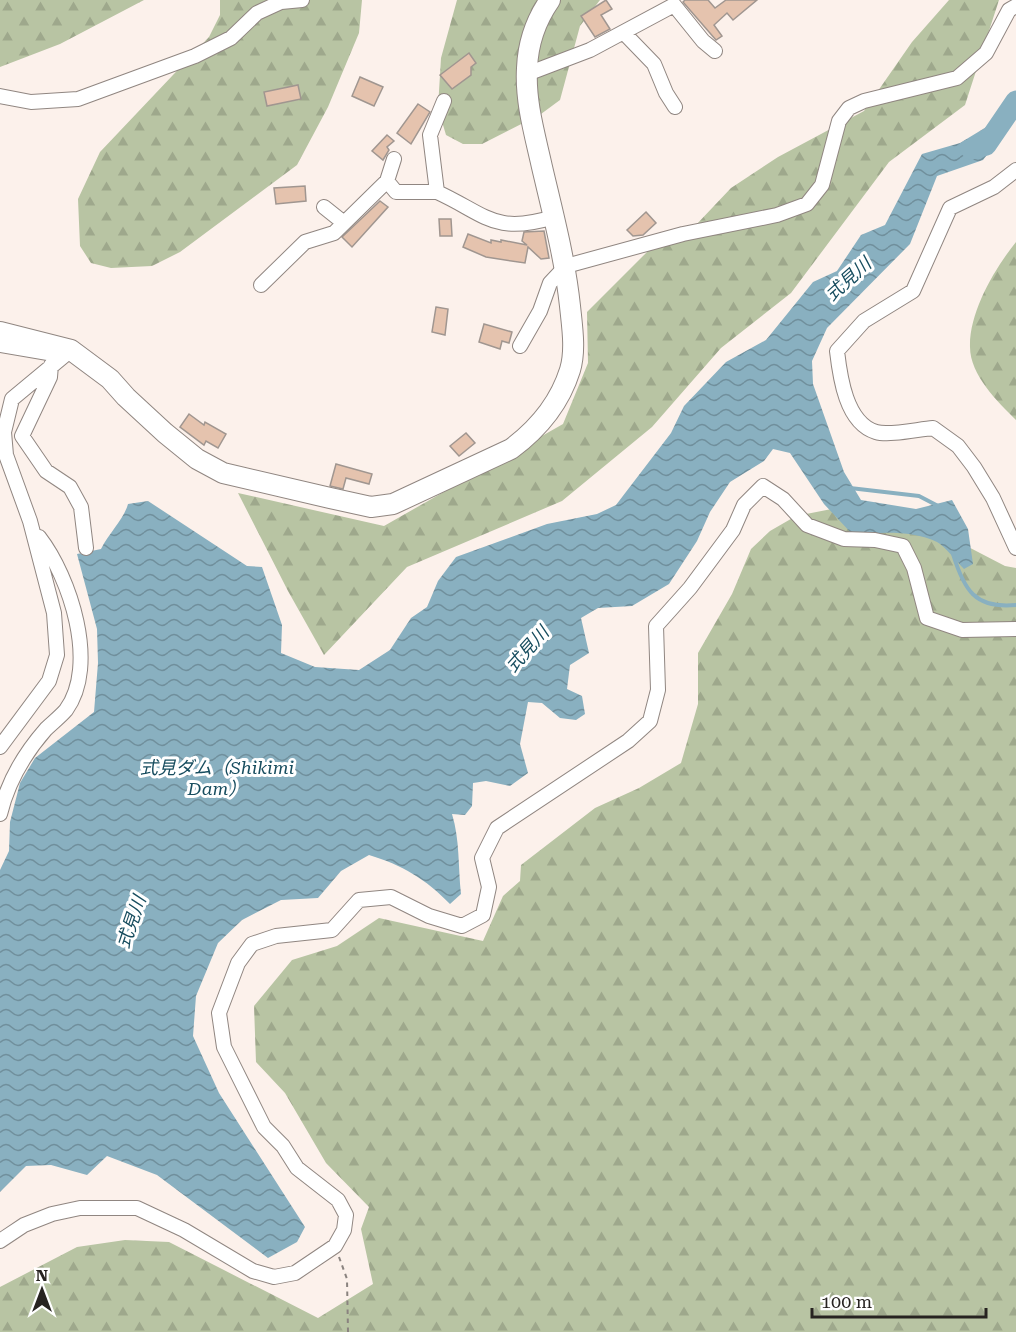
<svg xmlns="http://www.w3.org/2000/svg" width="1016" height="1332" font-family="'Roboto Serif','Noto Sans JP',serif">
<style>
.forest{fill:url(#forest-firs)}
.water{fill:url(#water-waves)}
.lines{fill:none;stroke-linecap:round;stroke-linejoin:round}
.stream{stroke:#89b0c0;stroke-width:4}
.river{stroke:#89b0c0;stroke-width:21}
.building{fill:#e5c3ae;stroke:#a09690;stroke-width:1.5}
.street-casing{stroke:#908681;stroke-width:16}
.secondary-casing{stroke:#908681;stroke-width:22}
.path{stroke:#8a837f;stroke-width:2;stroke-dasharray:4.5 4.5;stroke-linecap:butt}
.street{stroke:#fff;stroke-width:14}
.secondary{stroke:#fff;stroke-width:20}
.labels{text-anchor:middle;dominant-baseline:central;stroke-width:6;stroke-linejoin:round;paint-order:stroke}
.water-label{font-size:18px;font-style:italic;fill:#174d5f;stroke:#fff}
</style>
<defs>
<pattern id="forest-firs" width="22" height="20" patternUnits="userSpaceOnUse" patternTransform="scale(1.5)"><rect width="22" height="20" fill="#b8c4a3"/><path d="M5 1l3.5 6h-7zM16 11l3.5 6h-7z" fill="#9ea88c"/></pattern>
<pattern id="water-waves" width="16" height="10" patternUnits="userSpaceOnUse" patternTransform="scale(1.5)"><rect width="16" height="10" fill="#89b0c0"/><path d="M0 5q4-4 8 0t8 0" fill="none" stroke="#708f9c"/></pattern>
</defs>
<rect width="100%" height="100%" fill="#fcf1eb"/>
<path class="forest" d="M0,0H144L60,44L0,67Z
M220,0H362L359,33L328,107L297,165L180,252L152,266L111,268L91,263L80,246L78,199L100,152L209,37L220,15Z
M457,0H600L580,26L560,100L541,114L482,144H463L446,135L438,108L441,58Z
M949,0H999L965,105L889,162L791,293L721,348L652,427L562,501L407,567L324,655L288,591L238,493L384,526L563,424L588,363L587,312L653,246L695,226L731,188L778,157L864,111L912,42Z
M1016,242V420C998,402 970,375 970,347C969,312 995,268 1016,242Z
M852,505L901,512L1005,566L1016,568V1332H0V1287L77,1247L125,1240L169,1242L318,1318L373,1284L361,1229L369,1207L326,1163L285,1093L256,1062L254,1006L292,960L337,946L379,918L483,941L503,896L520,881L521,865L595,808L639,788L681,763L698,704V653L732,594L751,549L770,531L796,516Z"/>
<path class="water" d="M988,126L997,142L983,160L937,176L910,244L827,328L812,361L813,384L844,472L861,500L916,509L952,500L968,529L973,564L964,569C956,561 946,547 937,542C912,530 879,532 853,535L824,504L790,453L773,449L764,461L730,482L710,512L697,541L669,584L632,606L598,608L581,618L589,653L570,665L567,689L582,696L585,714L576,720L560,718L542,703L528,702L520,744L528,773L510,786L486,781L473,783L472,806L465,815L452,814C460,840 458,867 461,894L450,904C426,879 402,865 369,855L341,871L318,898L281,900L242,920L218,943L196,996L193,1036L219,1093L305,1227L297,1242L268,1258L157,1175L107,1156L87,1175L51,1165L26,1166L0,1192V870L9,851L10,822L20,783L35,758L94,712L98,663L97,629L77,554L101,549C109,533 124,519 128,504L148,501L247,566L262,567L282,625L281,653L315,667L359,670L390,650L411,618L427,607L438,581L456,557L547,524L597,514L616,505L671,433L684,406L726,362L766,340L813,282L837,271L861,235L885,225L922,154L960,143Z"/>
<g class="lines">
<path class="stream" d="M850,488L919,496L940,507
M953,554C964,590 975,609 1016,605"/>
<path class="river" d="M971,149L986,145L1016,101"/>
</g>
<path class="building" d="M606,0L612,9L601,15L610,29L595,37L581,16Z
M685,0H708L715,8L726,0H757L733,20L727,13L714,25L722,36L716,40L683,2Z
M469,53L476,63L471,67V75L452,89L440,75Z
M360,77L383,87L374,106L352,96Z
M298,85L301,99L267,106L264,92Z
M418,104L430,112L411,144L397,133Z
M387,135L394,141L387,147L389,150L383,160L372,151Z
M305,186L306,201L276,204L274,188Z
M380,201L388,207L352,247L342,237Z
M646,212L656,223L643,235L633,236L627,230Z
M439,219H451L452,236H440Z
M544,231L549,258L541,259L528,247L525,263L486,257L463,247L468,234L491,243V240L501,242V240L527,245L522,241L524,232Z
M436,307L448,309L445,335L432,332Z
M484,324L512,332L509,343L502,341L500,349L479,342Z
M189,414L204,425L205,422L226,434L218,448L206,441L204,445L180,427Z
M466,433L475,443L459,456L450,446Z
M336,464L372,474L369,484L346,478L343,489L330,486Z"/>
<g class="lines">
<defs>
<path id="street" d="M624,33L654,64L666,93L675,107
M527,74L590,50L674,5L703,41L715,51
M0,96L31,102L78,99L195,56L231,38L257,13L281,2L302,0
M444,101L430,135L437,192C487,215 494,235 554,217
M394,159L387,181L396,192H437
M1016,170L994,187L950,208L913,291L864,321L837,351C840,377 846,423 876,432C889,436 919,429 933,428L958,446L974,467L993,498L1016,548
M324,207L344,223
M261,285L305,242L334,233L387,181
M0,345L48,353
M520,346L540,311L550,283L566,266L683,234L777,215L807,204L822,185L839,121L849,108L864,101L957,78L986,53L1009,10L1016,6
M51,365L50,377L22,436L46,471L70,487L81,507L86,548
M0,747L49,681L57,655L54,613L30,521L6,455L4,432L12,399L71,350
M0,814C8,781 24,754 46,729C52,723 60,717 66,710C99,665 70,577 39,537
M0,1241L24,1225L52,1214L80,1208H137L184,1230L253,1271L274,1277L295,1273L335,1246L344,1230L346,1215L338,1200L297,1168L283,1146L264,1127L224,1047L219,1013L238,963L252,944L276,936L332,930L359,900L391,897L429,916L462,926L483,915L489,887L482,858L497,828L628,741L650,721L658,690L656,626L690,588L733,530L744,505L763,486L783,499L807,525L844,539L875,540L903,546L914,568L927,618L962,630L1016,629"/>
<path id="secondary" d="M0,332L71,350L110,379L126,397L165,433L197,459L223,473L330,498L371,507L393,504L511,449C538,429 560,402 570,370C576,350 572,326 570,306C565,259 553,214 542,167C535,135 525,102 527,68C528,44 536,20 550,0"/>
</defs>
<use href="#street" class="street-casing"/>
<use href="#secondary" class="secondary-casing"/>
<path class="path" d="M339,1257L347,1279L348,1332"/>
<use href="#street" class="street"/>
<use href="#secondary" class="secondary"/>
</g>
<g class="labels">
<g class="water-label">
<text transform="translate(848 279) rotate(-42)">式見川</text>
<text transform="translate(527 649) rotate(-48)">式見川</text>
<text x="217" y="767">式見ダム（Shikimi<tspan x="217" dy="21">Dam）</tspan></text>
<text transform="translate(131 922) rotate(-71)">式見川</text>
</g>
</g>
<g transform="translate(42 1290)" stroke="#ffffff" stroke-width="4.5" paint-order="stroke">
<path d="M0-4.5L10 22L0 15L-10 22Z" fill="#272321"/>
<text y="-9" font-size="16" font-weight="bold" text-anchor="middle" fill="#272321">N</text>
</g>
<path d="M812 1308v9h174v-9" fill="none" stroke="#272321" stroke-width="3"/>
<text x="821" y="1308" font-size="18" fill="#272321" stroke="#ffffff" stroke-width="4.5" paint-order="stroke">100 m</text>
</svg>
